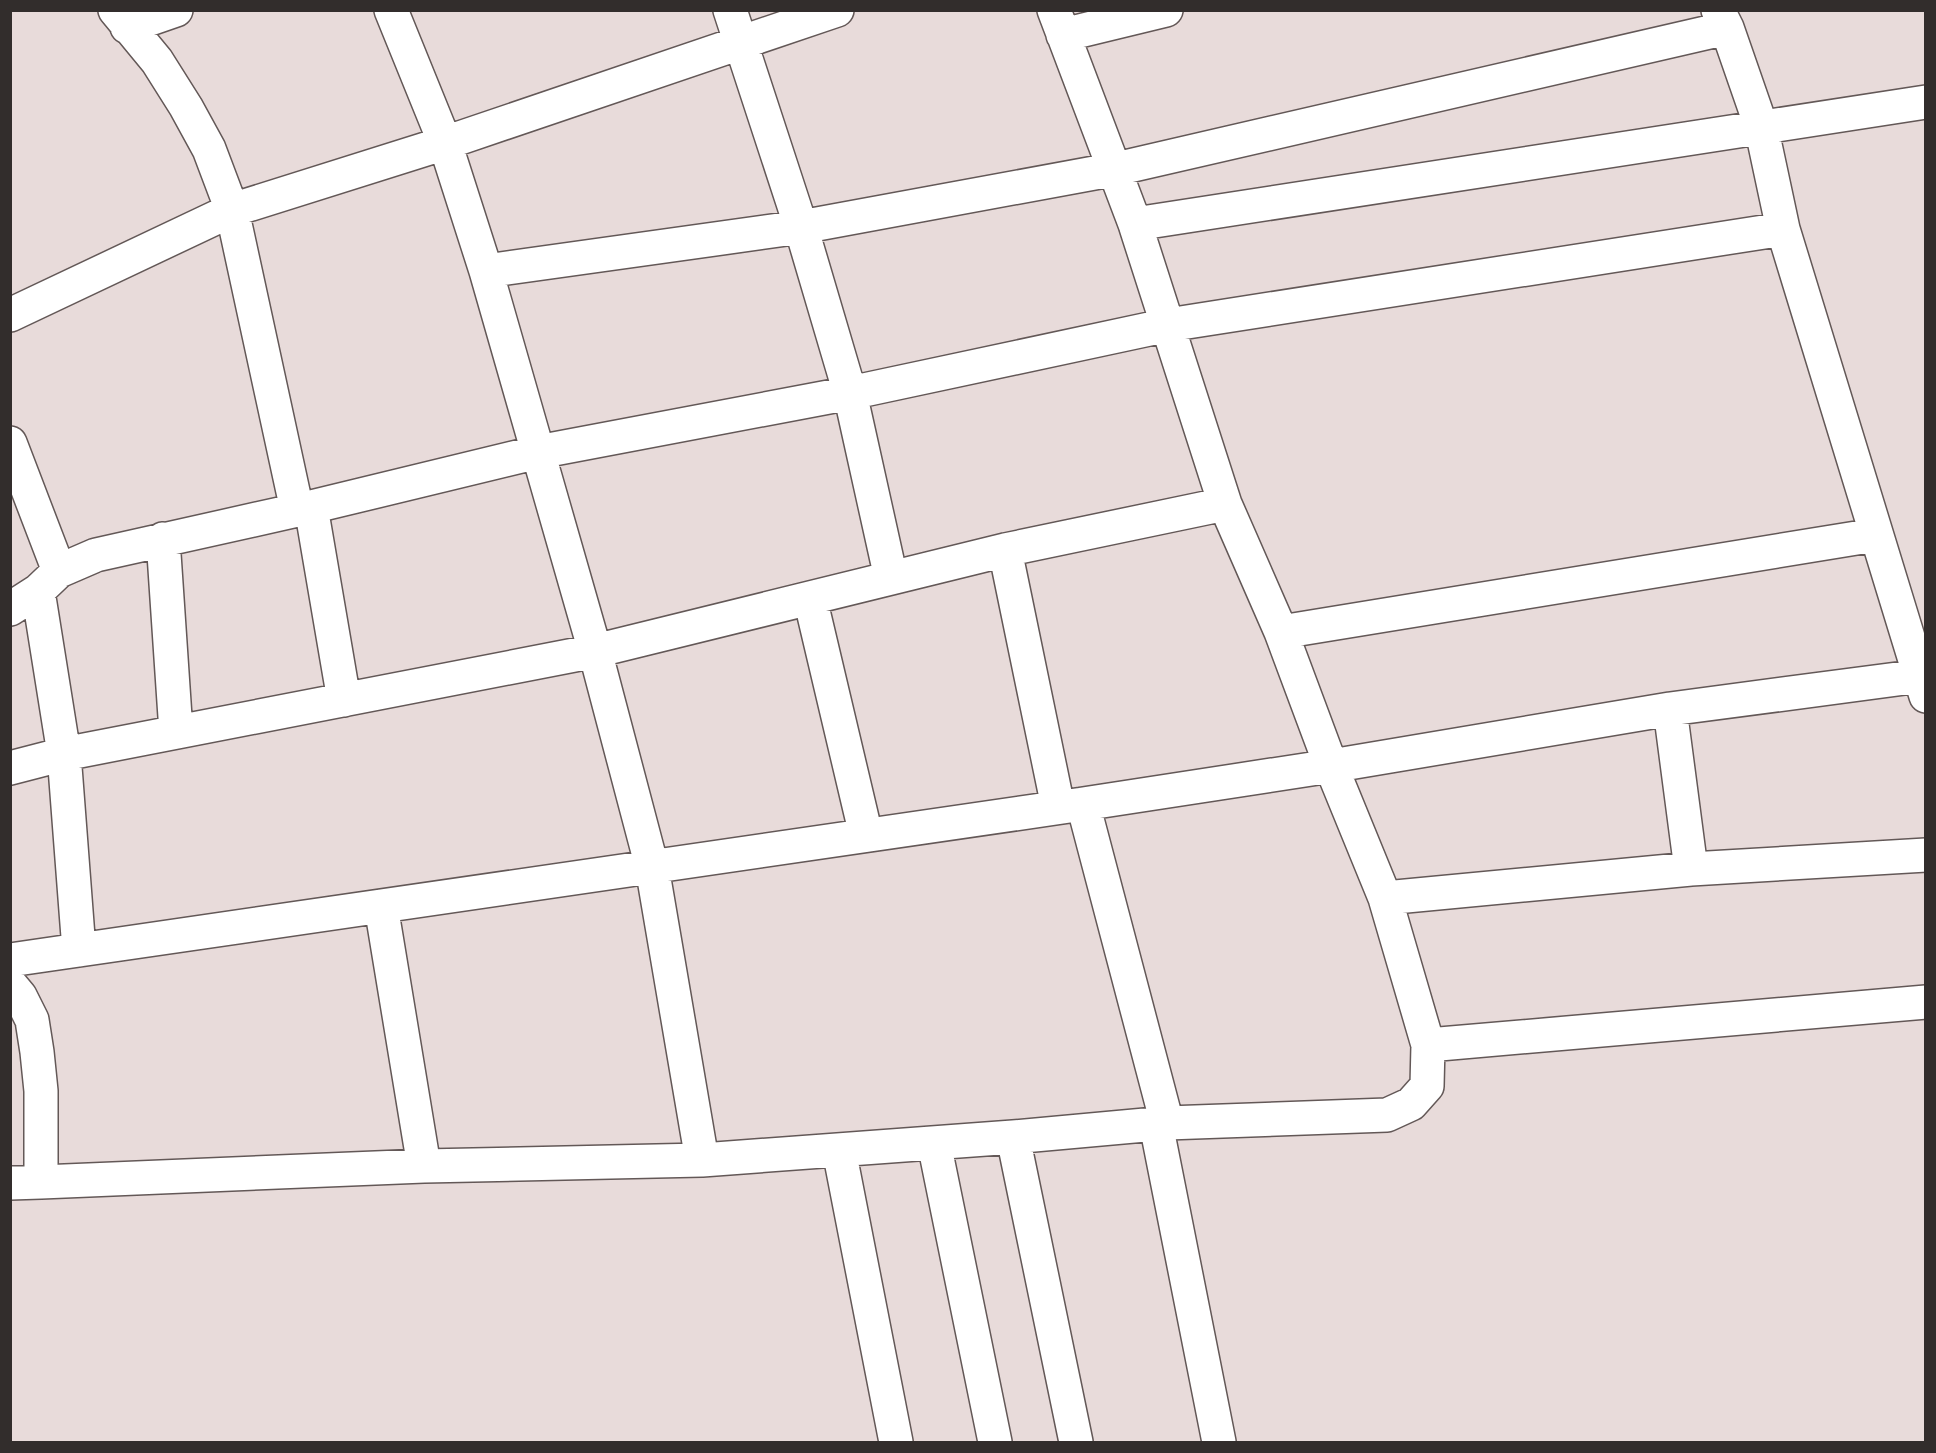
<svg xmlns="http://www.w3.org/2000/svg" width="1936" height="1453" font-family="'PT Sans Narrow',sans-serif">
<style>
.lines{fill:none;stroke-linecap:round;stroke-linejoin:round}
.minor-casing{stroke:#635857;stroke-width:36}
.minor{stroke:#fff;stroke-width:33}
</style>
<rect width="100%" height="100%" fill="#e8dbda"/>
<g class="lines">
<defs>
<path id="minor" d="M115,10L157,61L186,107L209,149L232,210L297,510
M391,10L445,143L486,271L595,651L652,867L702,1160
M730,10L801,227L850,393L891,578
M1718,10L1727,28L1761,126L1783,229L1926,696
M127,27L176,10
M1063,35L1166,10
M1135,224L1926,102
M486,271L801,227L1116,169L1727,28
M10,315L232,210L445,143L837,10
M10,443L59,571
M311,507L344,700
M163,539L176,732
M1005,550L1058,807
M38,591L64,754L79,950
M810,598L866,835
M10,609L38,591L59,571L96,555L311,507L538,452L850,393L1168,325L1783,229
M1281,632L1875,535
M1670,709L1691,869
M10,768L64,754L595,651L1005,550L1225,504
M1083,804L1167,1123
M1385,898L1691,869L1926,855
M381,906L424,1166
M10,960L1083,804L1331,766L1670,709L1920,676
M10,984L20,996L32,1020L37,1052L41,1091V1182L10,1183
M1428,1045L1926,1002
M1156,1124L1219,1442
M1013,1137L1076,1442
M934,1143L995,1442
M839,1150L896,1442
M41,1182L424,1166L702,1160L1013,1137L1167,1123L1387,1115L1411,1104L1427,1086L1428,1045L1385,898L1331,766L1281,632L1225,504L1135,224L1054,10"/>
</defs>
<use href="#minor" class="minor-casing"/>
<use href="#minor" class="minor"/>
</g>
<rect width="1936" height="1453" fill="none" stroke="#322d2c" stroke-width="24"/>
</svg>
